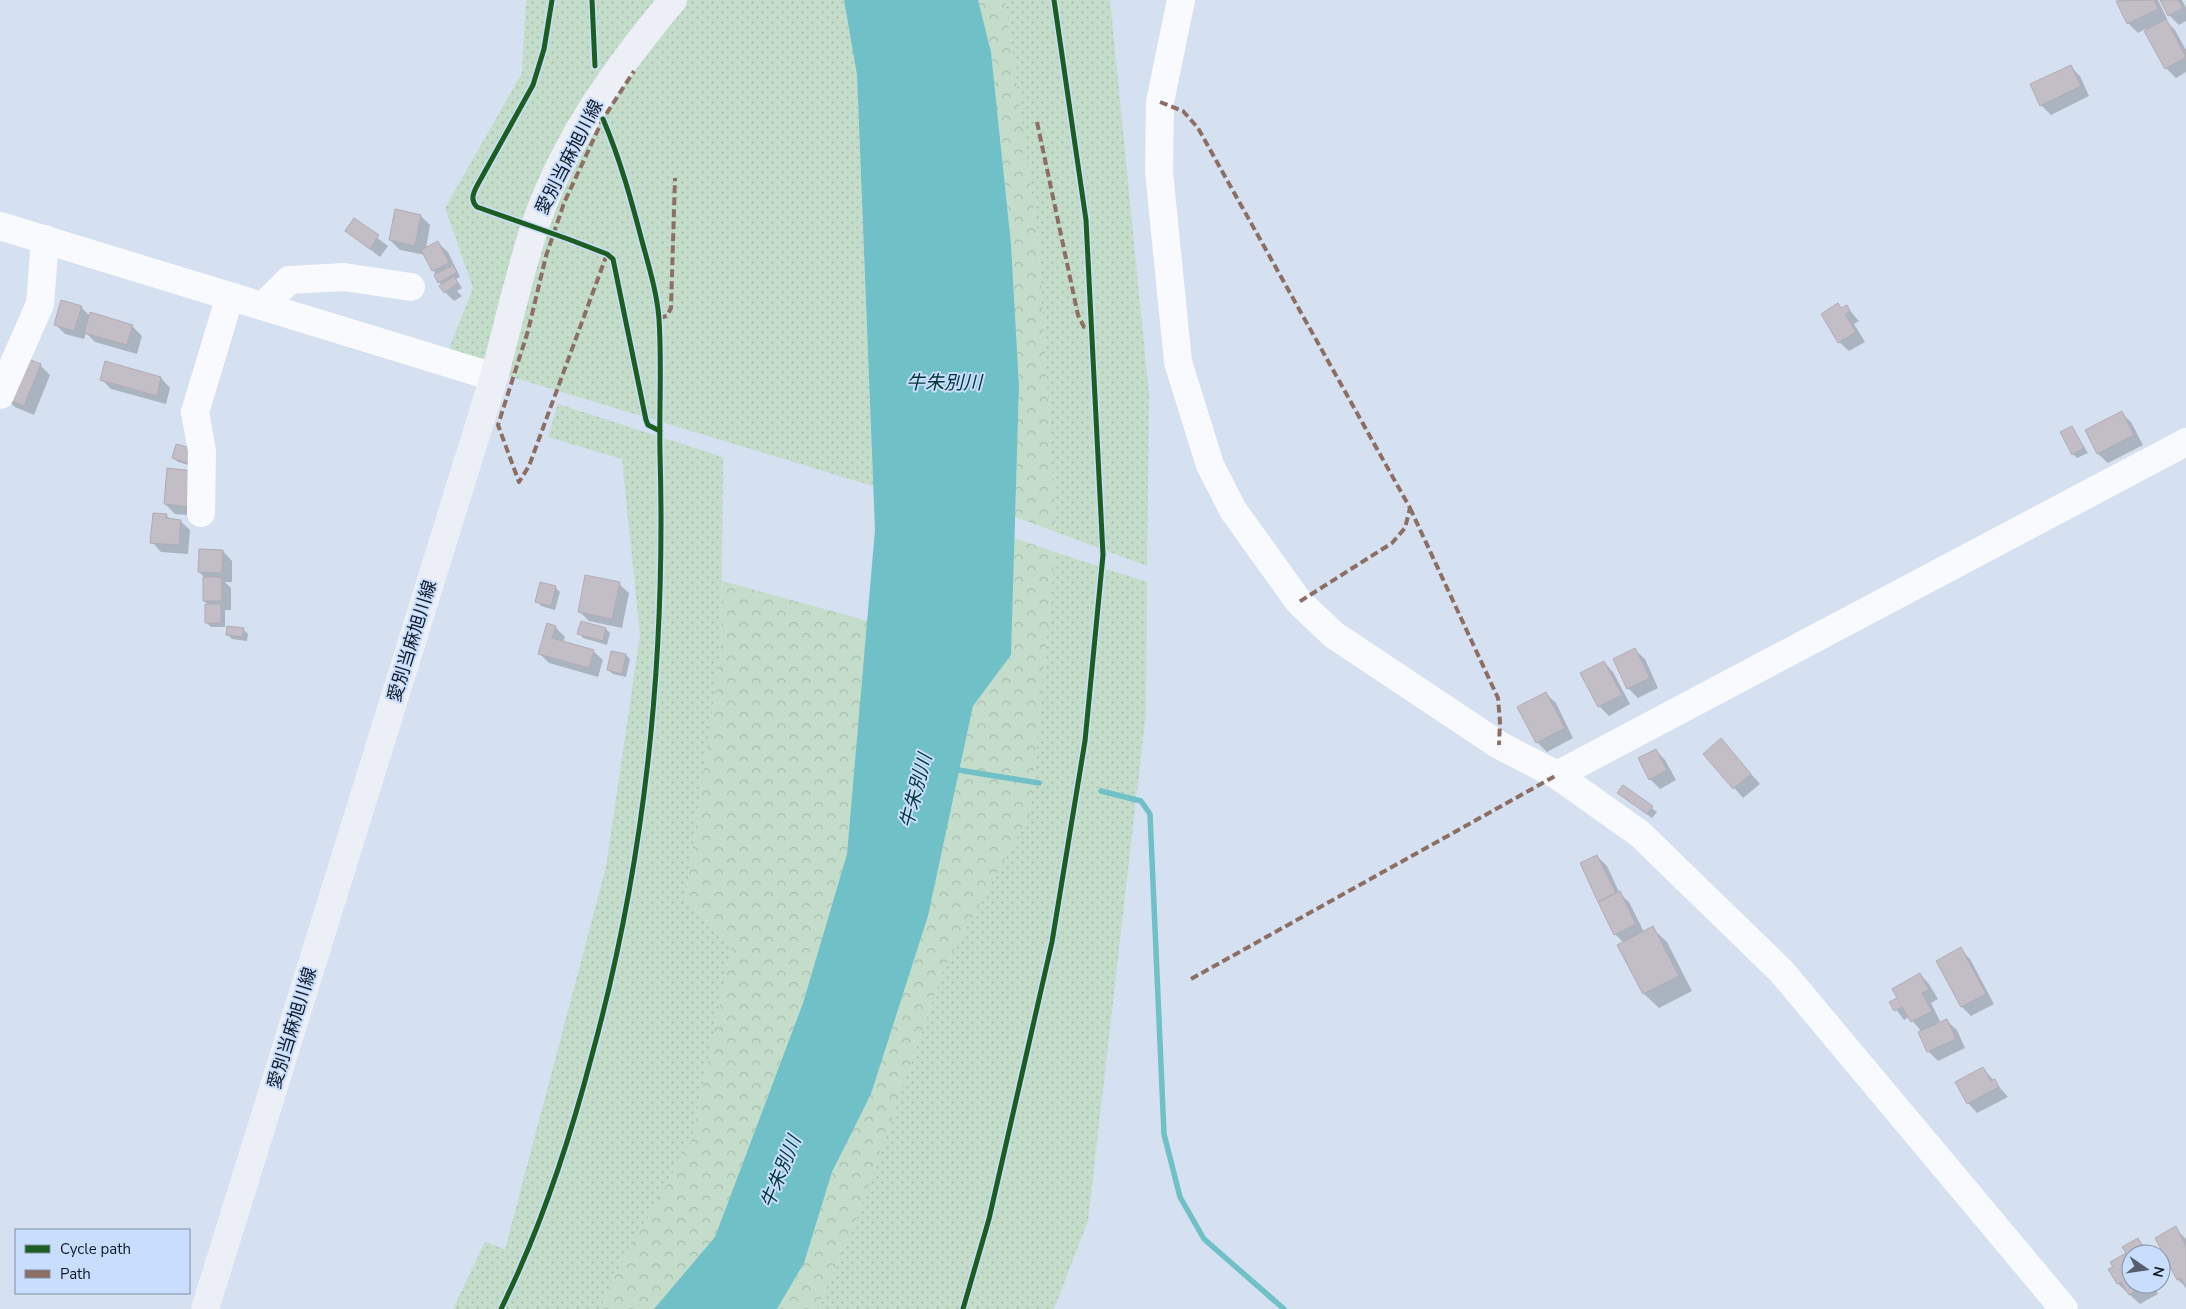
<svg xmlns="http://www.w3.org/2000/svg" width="2186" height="1309" font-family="'Nunito Sans','Noto Sans JP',sans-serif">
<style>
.grass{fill:url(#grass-dots)}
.forest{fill:url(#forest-crowns)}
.water{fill:#6fc0c7}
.shadow{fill:#0003}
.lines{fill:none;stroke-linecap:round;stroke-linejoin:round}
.stream{stroke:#6fc0c7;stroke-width:5.5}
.building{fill:#c3bec6;stroke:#b1acb4}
.minor{stroke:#f9fafd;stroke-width:28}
.major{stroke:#eceff5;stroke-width:28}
.quiet{stroke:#8d6e63;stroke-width:4;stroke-dasharray:8 4;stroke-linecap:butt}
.cycleway-casing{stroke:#c9defc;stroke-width:8}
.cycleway{stroke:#1b5e20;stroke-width:5}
.labels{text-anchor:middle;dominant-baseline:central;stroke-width:4;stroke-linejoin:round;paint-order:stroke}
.street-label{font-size:18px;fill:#101927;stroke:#c9defc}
.water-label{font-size:19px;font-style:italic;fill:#003537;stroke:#c9defc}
</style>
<defs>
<pattern id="grass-dots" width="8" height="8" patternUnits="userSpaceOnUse" patternTransform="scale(1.25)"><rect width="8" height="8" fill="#c4ddca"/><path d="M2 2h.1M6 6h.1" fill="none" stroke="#a7bdae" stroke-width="1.8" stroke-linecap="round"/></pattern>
<pattern id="forest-crowns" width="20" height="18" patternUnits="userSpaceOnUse" patternTransform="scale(1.25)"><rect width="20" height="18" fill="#c4ddca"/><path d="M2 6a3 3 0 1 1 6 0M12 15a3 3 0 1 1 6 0" fill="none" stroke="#a7bdae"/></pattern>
</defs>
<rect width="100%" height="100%" fill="#d5e0f0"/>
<path class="grass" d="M526,0H844L857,75L873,486L446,357L473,288L445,208L522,73Z
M1005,0H1110L1149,394L1147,566L1056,532L1038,238Z
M558,404L723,457L721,652L685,901L732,944L692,1139L617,1272L600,1309H453L485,1242L505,1249L606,867L640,635L622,459L548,437Z
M1055,552L1147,582L1146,712L1088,1221L1054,1309H817L860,1210L944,968L1030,814Z"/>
<path class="forest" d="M978,0H1005L1038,238L1056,532L1015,517L1019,386L1011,244L991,52Z
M1014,538L1055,552L1030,814L944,968L860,1210L817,1309H777L804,1263L832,1172L871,1094L928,916L973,706L1011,655Z
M722,581L868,621L847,854L803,1003L715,1237L654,1309H600L617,1272L692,1139L732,944L685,901L721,652Z"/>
<path class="water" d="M844,0H978L991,52L1011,244L1019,386L1011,655L973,706L928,916L871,1094L832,1172L804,1263L777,1309H654L715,1237L803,1003L847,854L875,530L857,75Z"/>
<path class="shadow" d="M2120,0H2158L2167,19L2165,20L2175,30L2186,50V72L2176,78L2166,68L2145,29L2138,33L2128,23L2117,1Z
M2161,0H2182L2186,8V21L2179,25L2169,15Z
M2070,66L2080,76L2089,96L2051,115L2041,105Z
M421,216L430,225L426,249L438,243L448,252L460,277L456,279L462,288L457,291L462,296L454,301L445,292L425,255L400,250L390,240Z
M354,220L388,246L380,257L346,231Z
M1846,306L1859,321L1854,324L1865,342L1849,351L1839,342L1842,309Z
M81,307L90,316L132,326L142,336L137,354L95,342L86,333L84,339L65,334L55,324Z
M106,363L161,378L170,388L166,404L111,389L101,379Z
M40,365L50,375L34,415L15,407L6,398Z
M2121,413L2131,422L2143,445L2108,463L2098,454L2086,431Z
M2072,427L2088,453L2077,458L2073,454Z
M177,445L195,467L178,462L174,458Z
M169,470L199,516L175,514L165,504Z
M166,515L171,520L180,521L190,530L188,554L161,552L152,542Z
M223,551L232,561V582H225L231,588V610H225V627H211L207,623L209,605L204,601L206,579L199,572Z
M541,584L556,588L560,592L555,610L541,606L537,601Z
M619,584L629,593L622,628L589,621L579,611Z
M555,627L565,637L563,642L593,651L603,660L598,677L549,663L539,653Z
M243,629L248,634L247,641L232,639L228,635Z
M606,629L610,633L607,645L583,638L579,633Z
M1635,650L1645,659L1658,688L1638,698L1628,688Z
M626,655L630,659L626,677L613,674L608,670Z
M1604,662L1613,672L1630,704L1609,716L1599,706Z
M1546,694L1556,703L1573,738L1547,752L1537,742Z
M1721,740L1760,784L1743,798L1705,754Z
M1656,750L1665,760L1676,780L1660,789L1650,779Z
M1623,787L1657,812L1652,818L1618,793Z
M1597,856L1607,866L1620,894L1629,902L1644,932L1652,928L1667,942L1692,991L1659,1008L1644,994L1619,946L1624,943L1615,934L1581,864Z
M1960,949L1970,959L1994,1004L1971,1016L1962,1007Z
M1920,974L1929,984L1938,999L1931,1003L1940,1021L1935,1024L1936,1026L1947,1021L1957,1030L1965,1048L1938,1061L1928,1051L1922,1032L1909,1017L1904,1020L1891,1003L1898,998Z
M1983,1068L2008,1097L1977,1113L1968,1103Z
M2175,1228L2186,1239V1287L2178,1280L2156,1238Z
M2138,1239L2151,1254H2131V1284H2153L2158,1294L2140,1304L2118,1284L2110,1270Z"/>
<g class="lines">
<path class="stream" d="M952,769L1039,783
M1101,791L1141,801L1150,814L1164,1134L1180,1197L1204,1239L1284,1309"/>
</g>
<path class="building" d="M2154,0L2158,9L2127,24L2116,1Z
M2160,0H2178L2183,8L2168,16Z
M2166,19L2186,57L2165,69L2144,31Z
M2071,65L2081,86L2040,106L2030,84Z
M395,209L421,215L415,246L389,240Z
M354,218L379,235L370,249L345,231Z
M438,241L449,263L432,271L421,250Z
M453,265L457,272L438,283L434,275Z
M454,276L458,283L444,293L439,286Z
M61,300L82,306L74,331L54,325Z
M1838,303L1841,308L1847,305L1850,311L1845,314L1856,332L1838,343L1821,314Z
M90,312L133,325L127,345L84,333Z
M21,356L41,364L24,406L4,398Z
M105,361L161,377L157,396L100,380Z
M2122,411L2134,435L2097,454L2085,430Z
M2072,426L2084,448L2072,455L2060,432Z
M176,444L195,449L190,464L172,458Z
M167,468L194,471L190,507L164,504Z
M153,513L167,514L166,518L181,520L179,545L150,543Z
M199,549L223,550L222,573L198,572Z
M585,575L620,582L612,619L578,612Z
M203,577H222V601H203Z
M540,582L556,586L551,606L535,602Z
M205,604H221V623H205Z
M581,621L606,628L603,641L577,634Z
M547,623L556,626L552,638L594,650L589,668L538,654Z
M227,626L244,628L242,637L226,635Z
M1635,648L1650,678L1627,689L1613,659Z
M611,651L626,654L622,674L607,670Z
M1604,661L1622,695L1598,707L1580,673Z
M1546,692L1565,728L1536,743L1517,707Z
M1721,738L1751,774L1733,789L1703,754Z
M1656,749L1667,770L1649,780L1638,758Z
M1623,785L1653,806L1647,814L1617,793Z
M1597,855L1616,893L1598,902L1580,863Z
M1620,891L1636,924L1614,935L1598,902Z
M1653,926L1679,976L1643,994L1617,945Z
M1961,947L1986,994L1961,1007L1936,961Z
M1920,973L1929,990L1922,993L1932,1011L1911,1022L1902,1007L1894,1011L1889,1002L1897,998L1892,989Z
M1947,1019L1956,1039L1927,1052L1918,1032Z
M1983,1067L1991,1081L1995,1079L1999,1087L1967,1104L1955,1082Z
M2176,1226L2186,1246V1288L2181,1278L2177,1280L2155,1238Z
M2138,1238L2147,1254H2131V1284H2149L2129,1295L2121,1282L2117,1284L2108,1269L2113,1267L2110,1262L2126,1253L2122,1247Z"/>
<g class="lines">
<path class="minor" d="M1181,0L1160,102L1159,172L1178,362L1210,465L1233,510L1299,602L1334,635L1499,745L1557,775L1640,834L1782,972L2064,1309
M0,226L494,377
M263,306L289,280L344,277L411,287
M0,395L40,304L45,239
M201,513L202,451L195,412L230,296
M1557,775L2186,442"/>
<path class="major" d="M205,1309L494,377C508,326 519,273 536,223C565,139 617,67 673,0"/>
<path class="quiet" d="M1160,102L1183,111L1198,128L1410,508L1405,528L1392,543L1299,602
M1037,122L1078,315L1084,327L1092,330
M607,254L529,466L519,482L498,425L528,331L546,256L564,203L603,119L634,71
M659,318L667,316L671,308L675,178
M1410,508L1498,698L1500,722L1499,745
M1191,979L1557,775"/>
<defs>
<path id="cycleway" d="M552,0L544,49L533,85L478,184C473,193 470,200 477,207L568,239L607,254L613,259L646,420L648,425L660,431
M592,0L595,66
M501,1309C541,1228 569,1143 592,1055C646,858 666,659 660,454C659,409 662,364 659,319C657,293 649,267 642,241C631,199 620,159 603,119
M963,1309L989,1219L1052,942L1085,741L1103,555L1086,220L1054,0"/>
</defs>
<use href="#cycleway" class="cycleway-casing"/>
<use href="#cycleway" class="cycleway"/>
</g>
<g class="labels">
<g class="street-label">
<text transform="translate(569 157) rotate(-63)">愛別当麻旭川線</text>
<text transform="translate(412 641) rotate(-73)">愛別当麻旭川線</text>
<text transform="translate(292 1028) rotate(-73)">愛別当麻旭川線</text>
</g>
<g class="water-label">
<text x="944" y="383">牛朱別川</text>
<text transform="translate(916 791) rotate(-75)">牛朱別川</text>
<text transform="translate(781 1172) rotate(-68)">牛朱別川</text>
</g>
</g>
<rect x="15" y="1229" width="175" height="65" fill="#c9defc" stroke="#7f8fa7"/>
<rect x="25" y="1245" width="25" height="8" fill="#1b5e20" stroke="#7f8fa7"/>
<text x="60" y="1254" font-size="15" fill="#101927">Cycle path</text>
<rect x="25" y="1270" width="25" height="8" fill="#8d6e63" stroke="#7f8fa7"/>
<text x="60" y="1279" font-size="15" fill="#101927">Path</text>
<g transform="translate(2146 1269) rotate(103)"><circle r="24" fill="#c9defc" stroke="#7f8fa7"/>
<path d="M0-4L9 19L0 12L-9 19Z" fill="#555f6d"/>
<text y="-8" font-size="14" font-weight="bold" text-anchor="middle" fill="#101927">N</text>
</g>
</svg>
